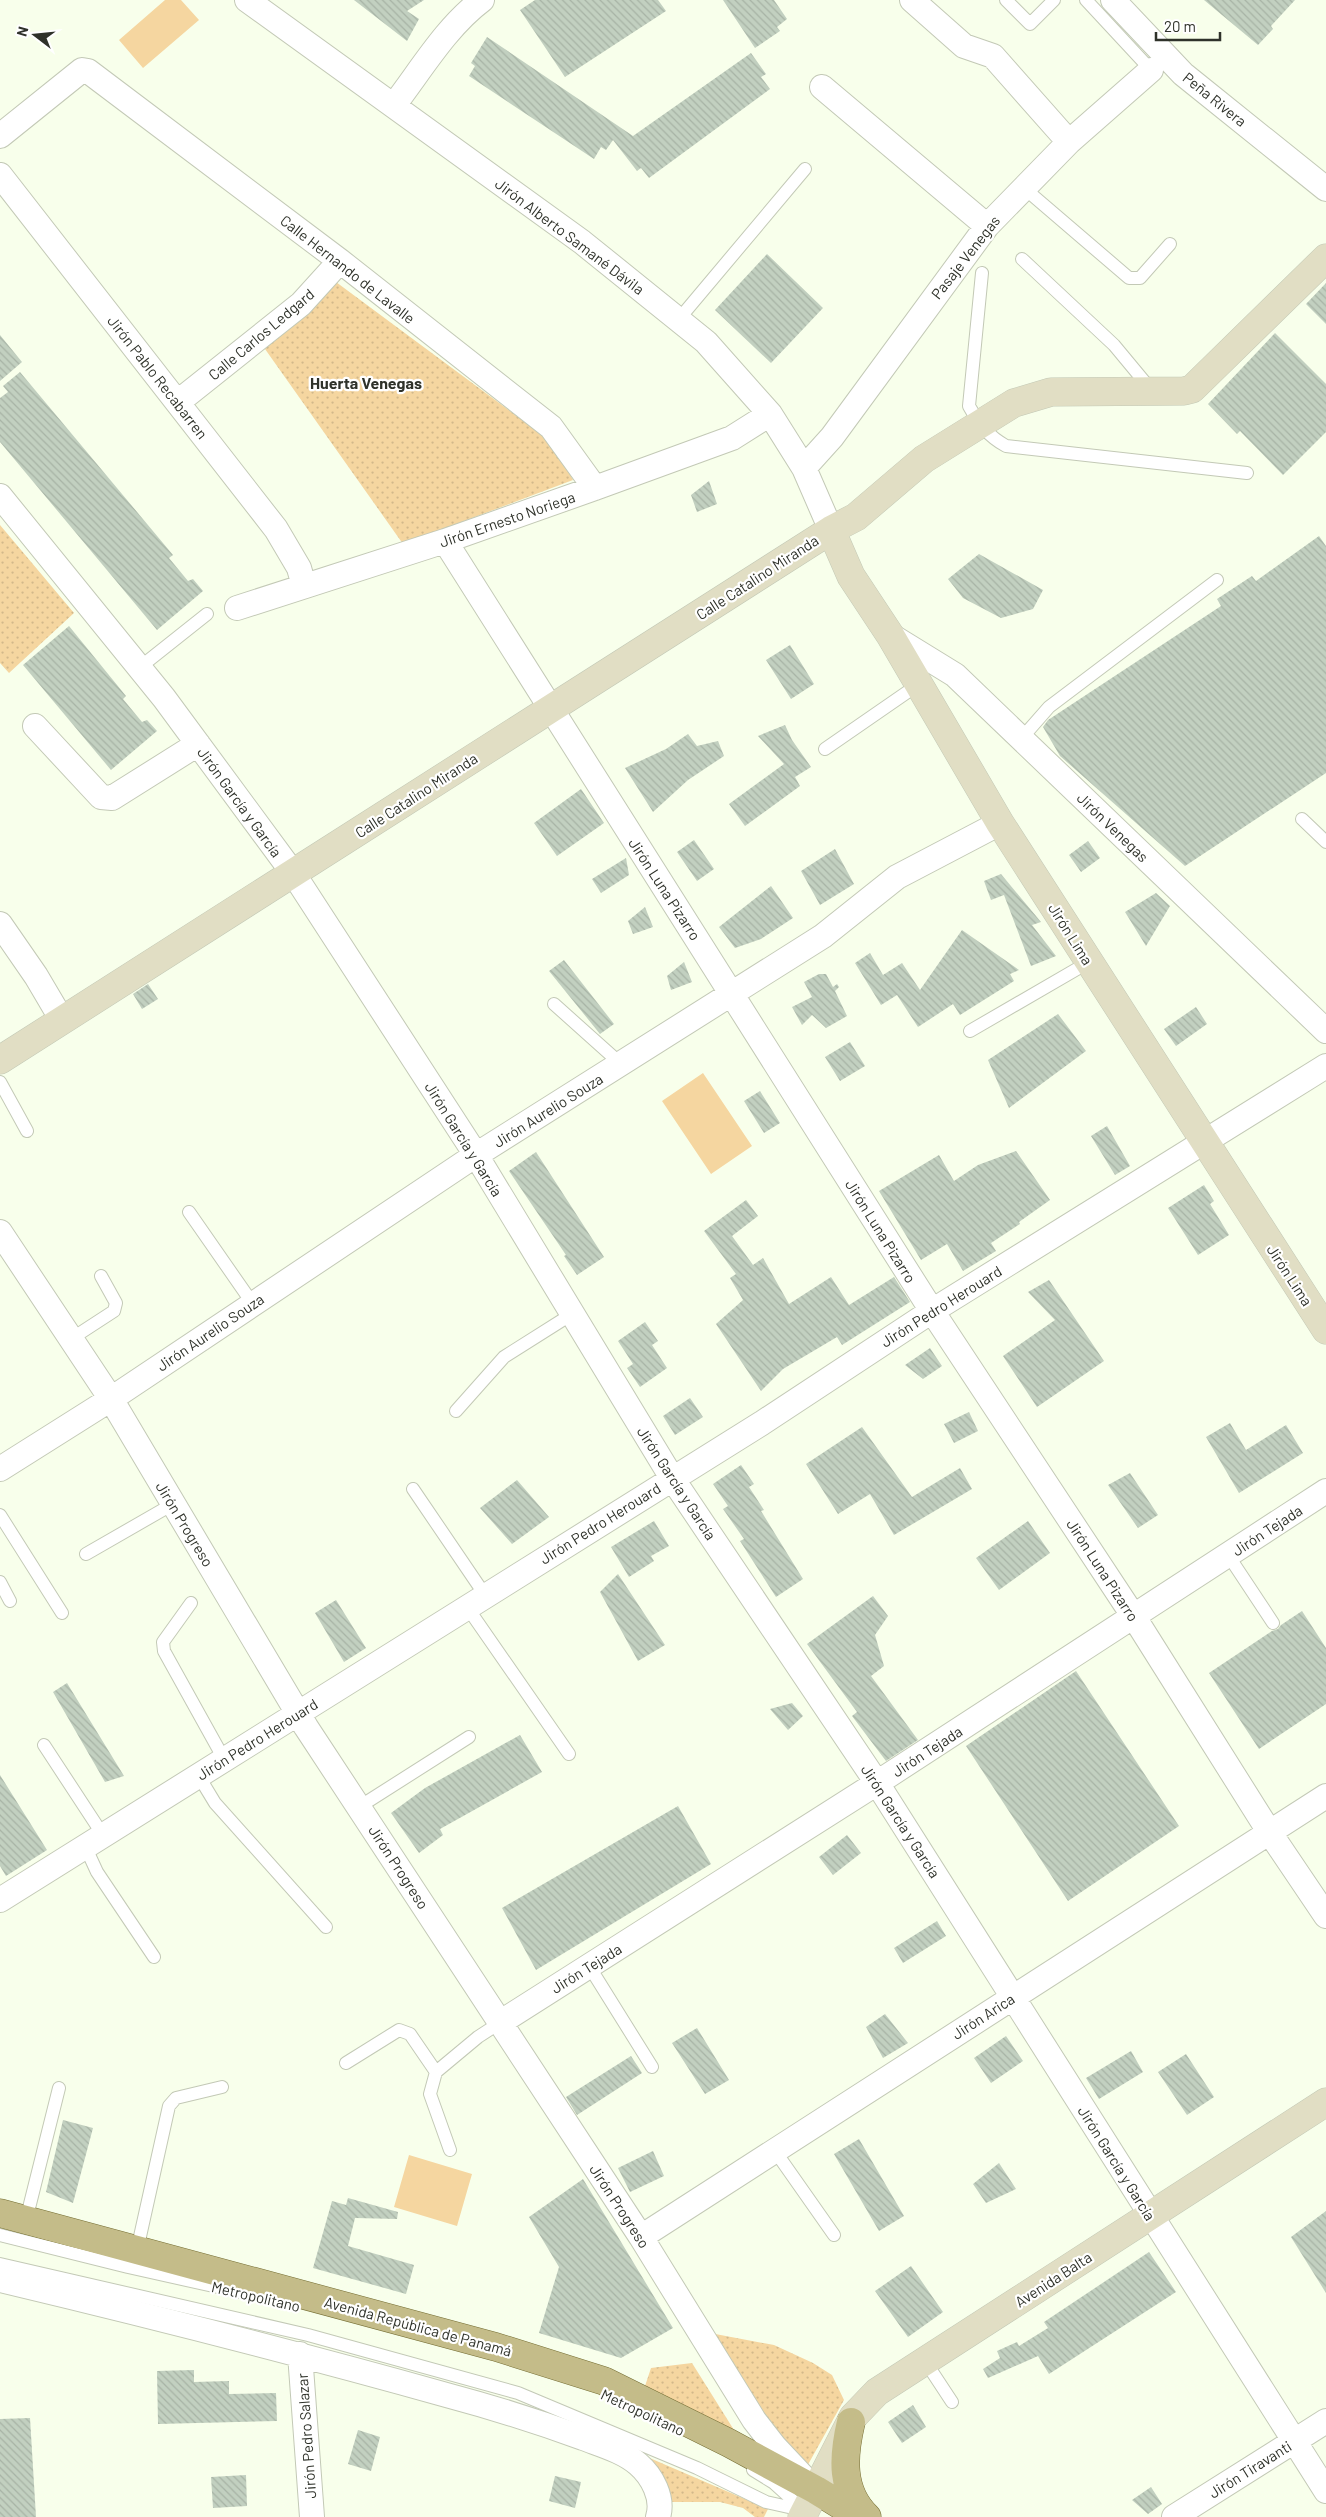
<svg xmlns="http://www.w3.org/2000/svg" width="1326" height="2517" font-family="Barlow,sans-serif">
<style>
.green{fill:url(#green-dots)}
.pitch{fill:#f5d6a0}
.building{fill:url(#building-back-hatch)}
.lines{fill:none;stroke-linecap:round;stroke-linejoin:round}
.lane-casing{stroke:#c3c9b6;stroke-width:14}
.street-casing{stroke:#c3c9b6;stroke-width:26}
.secondary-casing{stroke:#c3c9b6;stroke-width:29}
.primary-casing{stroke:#766f35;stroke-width:29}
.lane{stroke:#fff;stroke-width:12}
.street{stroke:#fff;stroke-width:24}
.secondary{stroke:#e1dec4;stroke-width:28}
.primary{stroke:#c4bc89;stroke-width:28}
.labels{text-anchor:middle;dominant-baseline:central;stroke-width:4.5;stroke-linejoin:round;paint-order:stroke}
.street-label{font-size:15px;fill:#2f322a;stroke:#fff}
.neighbourhood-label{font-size:16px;font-weight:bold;fill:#2f322a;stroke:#fff}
</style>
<defs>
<pattern id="green-dots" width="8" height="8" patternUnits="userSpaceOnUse" patternTransform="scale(1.25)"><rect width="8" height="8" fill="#f5d6a0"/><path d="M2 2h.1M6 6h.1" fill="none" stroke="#d2b88a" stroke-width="1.8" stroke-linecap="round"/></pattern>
<pattern id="building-back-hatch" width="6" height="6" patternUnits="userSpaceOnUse" patternTransform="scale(1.25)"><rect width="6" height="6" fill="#c2d0c0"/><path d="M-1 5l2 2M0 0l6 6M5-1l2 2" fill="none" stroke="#a7b3a5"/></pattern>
</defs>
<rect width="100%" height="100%" fill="#f8ffeb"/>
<path class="green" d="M336,282L553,443L573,480L403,544L265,349Z
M0,525L74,613L9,673L0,663Z
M710,2333L774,2345L813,2363L832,2375L844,2400L805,2470L765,2419Z
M692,2363L734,2430L645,2386L651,2368Z
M645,2456L768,2509L764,2517H755L743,2508L720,2502H665Z"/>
<path class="pitch" d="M165,0H181L199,20L143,68L119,40Z
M703,1073L752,1146L711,1174L662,1101Z
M409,2155L472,2174L457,2226L394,2207Z"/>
<path class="building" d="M354,0H424L407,11L419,19L407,41Z
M535,0H658L666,11L565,77L520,10Z
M723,0H774L787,19L777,27L780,31L755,48Z
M1204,0H1295L1271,26L1273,29L1258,45Z
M487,37L633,136L751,53L766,74L761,77L770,89L649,178L641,168L637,171L613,140L606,150L601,147L594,159L469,76L475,66L471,63Z
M767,254L823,308L771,363L715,310Z
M1326,283V324L1306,304Z
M1275,333L1326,384V432L1283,475L1240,431L1237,434L1208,404Z
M0,335L22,362L0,381Z
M20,372L173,555L169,558L188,581L193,579L203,591L157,630L0,442V398L8,392L3,386Z
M709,481L717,504L697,512L691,495Z
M1319,536L1326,546V773L1185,866L1060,756L1043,727L1048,720L1221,606L1217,599L1252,576L1256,581Z
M979,554L1043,590L1033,609L1001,618L963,598L948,579Z
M69,626L126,696L123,699L142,722L147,720L157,731L111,770L23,665Z
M790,645L814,684L791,699L766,660Z
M785,725L792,740L811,767L795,777L800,786L745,826L729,804L784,764L758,736Z
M688,734L697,746L718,741L724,756L688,780L653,812L625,768L666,749Z
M581,789L604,823L557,856L534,823Z
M694,840L714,869L697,881L677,852Z
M1088,841L1100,858L1081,872L1069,855Z
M835,849L854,884L820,905L801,871Z
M626,858L629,875L601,893L592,879Z
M1001,874L1041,922L1032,925L1056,956L1031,966L1004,895L991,900L984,881Z
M771,886L793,918L761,939L735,948L719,927Z
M1156,893L1170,906L1146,946L1125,912Z
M645,907L653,927L633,934L628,921Z
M962,930L1019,970L1010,974L1014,981L960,1015L953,1004L918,1027L897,995L881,1005L855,963L870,953L883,975L902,963L920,990Z
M564,960L614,1024L600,1034L549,971Z
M684,962L692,982L671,990L667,976Z
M819,974H826L833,987L837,984L839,987L835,991L847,1016L826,1028L812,1015L802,1025L792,1007L812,997L804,982Z
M148,984L158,999L142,1009L133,994Z
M1196,1007L1207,1024L1176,1046L1164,1029Z
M1058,1014L1086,1051L1009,1108L988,1060Z
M850,1042L865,1066L840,1081L825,1057Z
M760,1091L780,1123L764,1133L744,1101Z
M1107,1126L1130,1166L1115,1175L1091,1136Z
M1016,1151L1050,1200L1019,1222L1020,1224L991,1243L996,1251L963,1271L947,1244L921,1260L879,1191L939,1155L954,1181L978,1165Z
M536,1152L604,1257L577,1275L564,1256L566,1255L509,1171Z
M1204,1185L1214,1201L1210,1204L1229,1235L1198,1255L1168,1208Z
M746,1200L758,1216L732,1236L753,1265L763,1258L789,1304L831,1277L849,1305L894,1277L910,1302L842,1345L837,1337L783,1369L761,1391L716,1324L743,1300L730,1278L736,1274L704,1231Z
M1049,1280L1104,1361L1037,1407L1003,1356L1055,1320L1028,1292Z
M645,1322L658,1341L652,1345L667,1368L640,1387L627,1368L633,1364L618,1341Z
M930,1348L942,1366L923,1379L905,1365Z
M690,1398L703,1417L675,1435L663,1416Z
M969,1412L978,1431L954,1443L944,1424Z
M1230,1423L1246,1450L1286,1425L1303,1453L1239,1493L1206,1437Z
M862,1427L912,1497L960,1468L972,1489L894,1535L870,1494L838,1514L806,1464Z
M741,1465L754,1484L749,1487L764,1510L761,1511L803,1579L776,1597L740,1541L744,1539L723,1509L728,1506L713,1484Z
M1130,1473L1158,1515L1138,1528L1108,1485Z
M517,1480L549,1517L512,1544L480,1508Z
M654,1521L669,1546L651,1556L654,1561L629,1577L611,1547Z
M1028,1521L1050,1553L999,1590L976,1558Z
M618,1574L665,1645L638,1661L600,1592Z
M873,1596L888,1616L875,1635L884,1666L871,1676L918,1740L886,1761L852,1716L857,1712L807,1644Z
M336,1600L366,1648L344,1662L315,1613Z
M1302,1611L1326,1648V1704L1259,1749L1209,1673L1272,1631L1278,1629L1281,1625Z
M1076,1671L1179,1826L1068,1901L966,1746Z
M67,1683L124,1776L105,1782L53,1692Z
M792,1703L803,1716L788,1730L770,1709Z
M520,1735L542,1772L440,1829L443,1835L419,1853L391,1813L425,1788Z
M0,1775L47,1850L6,1876L0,1866Z
M678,1806L711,1864L536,1970L502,1908Z
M847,1835L861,1853L833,1875L819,1857Z
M937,1921L946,1936L903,1963L894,1948Z
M885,2014L908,2043L883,2058L866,2027Z
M697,2028L729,2080L705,2094L672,2043Z
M1006,2036L1023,2061L991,2083L974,2058Z
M1131,2051L1143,2072L1099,2099L1086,2078Z
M1186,2054L1214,2097L1187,2115L1158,2072Z
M631,2056L642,2073L577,2115L566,2097Z
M63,2120L93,2128L73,2203L46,2192Z
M859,2139L904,2216L879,2231L834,2154Z
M653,2151L664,2176L630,2192L618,2168Z
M999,2163L1016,2189L986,2203L973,2184Z
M583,2179L673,2328L621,2358L539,2333L559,2267L529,2217Z
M348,2198L398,2212L397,2219L355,2218L348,2246L414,2265L406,2294L313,2268L332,2201L346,2205Z
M1326,2211V2293L1291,2237Z
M1149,2252L1176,2292L1049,2374L1038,2356L988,2378L983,2369L1000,2358L997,2351L1017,2342L1019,2346L1048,2328L1044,2322Z
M911,2266L943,2312L908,2337L875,2291Z
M194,2370V2382L229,2381V2394L276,2393L277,2421L158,2424L157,2371Z
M913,2405L926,2427L902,2443L888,2422Z
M30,2418L36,2517H0V2419Z
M358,2430L380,2437L371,2471L348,2464Z
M246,2475L247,2506L213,2508L211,2477Z
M555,2476L581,2482L575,2508L549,2501Z
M1151,2487L1162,2504L1148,2514L1132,2500Z"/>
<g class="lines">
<defs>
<path id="lane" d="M1006,0L1030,24L1054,0
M1086,0L1151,70
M1024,188L1129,278H1140L1170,244
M1022,259L1114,345L1153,392
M982,273L969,406C979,424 988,436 1006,446L1247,473
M679,319L805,169
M139,668L207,614
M1021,739L1049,707L1217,580
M825,749L919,684
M1302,819L1326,842
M554,1004L621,1064
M970,1031L1089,962
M0,1082L27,1131
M189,1212L253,1304
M71,1339L114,1311L116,1303L101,1276
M456,1411L504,1357L572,1314
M413,1489L485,1595
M0,1515L62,1613
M86,1554L173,1504
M1228,1555L1273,1623
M0,1582L10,1601
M191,1603L163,1642L164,1651L224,1759
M467,1607L569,1754
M44,1745L103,1835
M198,1775L215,1803L326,1927
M359,1807L469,1737
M85,1846L97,1872L154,1957
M589,1966L652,2067
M346,2063L399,2030L410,2034L436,2072
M450,2150L430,2094L436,2072L478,2037L501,2022
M775,2151L834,2235
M26,2220L59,2088
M0,2235L128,2267L263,2297
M137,2250L169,2106L176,2098L222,2087
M0,2264L308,2335L518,2393L697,2468L766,2502L802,2510
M925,2361L952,2402
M753,2470L774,2483L807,2513"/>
<path id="street" d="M247,0L582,242L706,342L770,414L804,468L831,530
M912,0L964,46L993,56L1069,142
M1113,0L1183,74L1326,189
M822,87L987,226
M394,105C421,70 446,27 482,0
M0,136L82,70L88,71L340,261L551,427L595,488
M0,175L276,529L299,568L304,586
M178,402L301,304L340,261
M804,468L832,437L987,226L1069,142L1151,70
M0,496L164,698L293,873L476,1155L672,1478L877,1783L1326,2491
M445,541L932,1311L1134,1617L1270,1833L1326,1916
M237,608L445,541L595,488L732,438L770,414
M890,635L955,675L1326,1031
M35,726L101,797L112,798L198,744
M0,924L36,976L62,1020
M0,1232L111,1399L306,1727L641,2237L754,2420L775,2447L806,2480
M0,1469L111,1399L476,1155L823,936L897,877L1000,823
M0,1900L762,1423L932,1311L1326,1066
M501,2022L877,1783L1326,1491
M641,2237L1326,1796
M0,2280C151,2316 300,2354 450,2396C495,2408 539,2422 583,2438C601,2445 623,2451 638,2464C652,2476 664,2498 658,2517
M300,2354L312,2517
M1174,2517L1326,2421"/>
<path id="secondary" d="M831,530L851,576L890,635L1000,823L1326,1330
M0,1060L831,530L856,517L924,459L1014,403L1051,392L1184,391L1192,389L1326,258
M802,2517L853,2417L877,2392L1326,2102"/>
<path id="primary" d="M0,2213L496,2347L604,2381L729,2443L816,2490L860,2517
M851,2422C843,2456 840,2491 867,2517"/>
</defs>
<use href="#lane" class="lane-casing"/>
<use href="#street" class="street-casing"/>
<use href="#secondary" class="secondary-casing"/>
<use href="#primary" class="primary-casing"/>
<use href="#lane" class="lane"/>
<use href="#street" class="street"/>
<use href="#secondary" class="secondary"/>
<use href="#primary" class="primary"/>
</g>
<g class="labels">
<g class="street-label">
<text transform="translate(1215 99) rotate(39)">Peña Rivera</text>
<text transform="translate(570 236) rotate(37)">Jirón Alberto Samané Dávila</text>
<text transform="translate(965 257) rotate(-52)">Pasaje Venegas</text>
<text transform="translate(348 269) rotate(38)">Calle Hernando de Lavalle</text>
<text transform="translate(261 334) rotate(-40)">Calle Carlos Ledgard</text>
<text transform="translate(158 377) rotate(52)">Jirón Pablo Recabarren</text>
<text transform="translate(507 519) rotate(-19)">Jirón Ernesto Noriega</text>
<text transform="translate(757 577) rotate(-33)">Calle Catalino Miranda</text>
<text transform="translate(416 795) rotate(-33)">Calle Catalino Miranda</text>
<text transform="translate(240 802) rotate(54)">Jirón García y García</text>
<text transform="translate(1113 827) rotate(44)">Jirón Venegas</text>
<text transform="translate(665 889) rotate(57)">Jirón Luna Pizarro</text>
<text transform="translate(1071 934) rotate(58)">Jirón Lima</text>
<text transform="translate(548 1110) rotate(-32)">Jirón Aurelio Souza</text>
<text transform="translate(464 1139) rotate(58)">Jirón García y García</text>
<text transform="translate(881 1231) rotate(58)">Jirón Luna Pizarro</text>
<text transform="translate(1290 1275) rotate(57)">Jirón Lima</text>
<text transform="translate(941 1306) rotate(-32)">Jirón Pedro Herouard</text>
<text transform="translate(210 1332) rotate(-34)">Jirón Aurelio Souza</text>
<text transform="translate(677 1483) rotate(57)">Jirón García y García</text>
<text transform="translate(600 1523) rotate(-32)">Jirón Pedro Herouard</text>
<text transform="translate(185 1524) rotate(59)">Jirón Progreso</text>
<text transform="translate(1267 1530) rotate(-33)">Jirón Tejada</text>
<text transform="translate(1103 1570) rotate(57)">Jirón Luna Pizarro</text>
<text transform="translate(257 1739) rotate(-32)">Jirón Pedro Herouard</text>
<text transform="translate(927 1751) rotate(-33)">Jirón Tejada</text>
<text transform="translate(901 1821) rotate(57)">Jirón García y García</text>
<text transform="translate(399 1867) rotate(57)">Jirón Progreso</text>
<text transform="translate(586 1968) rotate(-32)">Jirón Tejada</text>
<text transform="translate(983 2016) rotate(-33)">Jirón Arica</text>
<text transform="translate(1117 2163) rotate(58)">Jirón García y García</text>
<text transform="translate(620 2206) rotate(57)">Jirón Progreso</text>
<text transform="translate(1053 2279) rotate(-33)">Avenida Balta</text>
<text transform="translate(256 2296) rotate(13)">Metropolitano</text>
<text transform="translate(418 2326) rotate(15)">Avenida República de Panamá</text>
<text transform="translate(643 2412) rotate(25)">Metropolitano</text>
<text transform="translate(306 2436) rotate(-94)">Jirón Pedro Salazar</text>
<text transform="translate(1250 2469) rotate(-32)">Jirón Tiravanti</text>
</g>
<g class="neighbourhood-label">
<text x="366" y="382">Huerta Venegas</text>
</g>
</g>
<g transform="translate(35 35) rotate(286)" stroke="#ffffff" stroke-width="4" paint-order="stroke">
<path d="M0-4L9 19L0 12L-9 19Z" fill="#2f322a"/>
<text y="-8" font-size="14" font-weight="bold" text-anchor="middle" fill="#2f322a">N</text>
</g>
<path d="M1156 32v8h64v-8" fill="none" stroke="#2f322a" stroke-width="2.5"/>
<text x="1164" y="32" font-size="15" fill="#2f322a" stroke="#ffffff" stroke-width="4" paint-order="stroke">20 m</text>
</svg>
